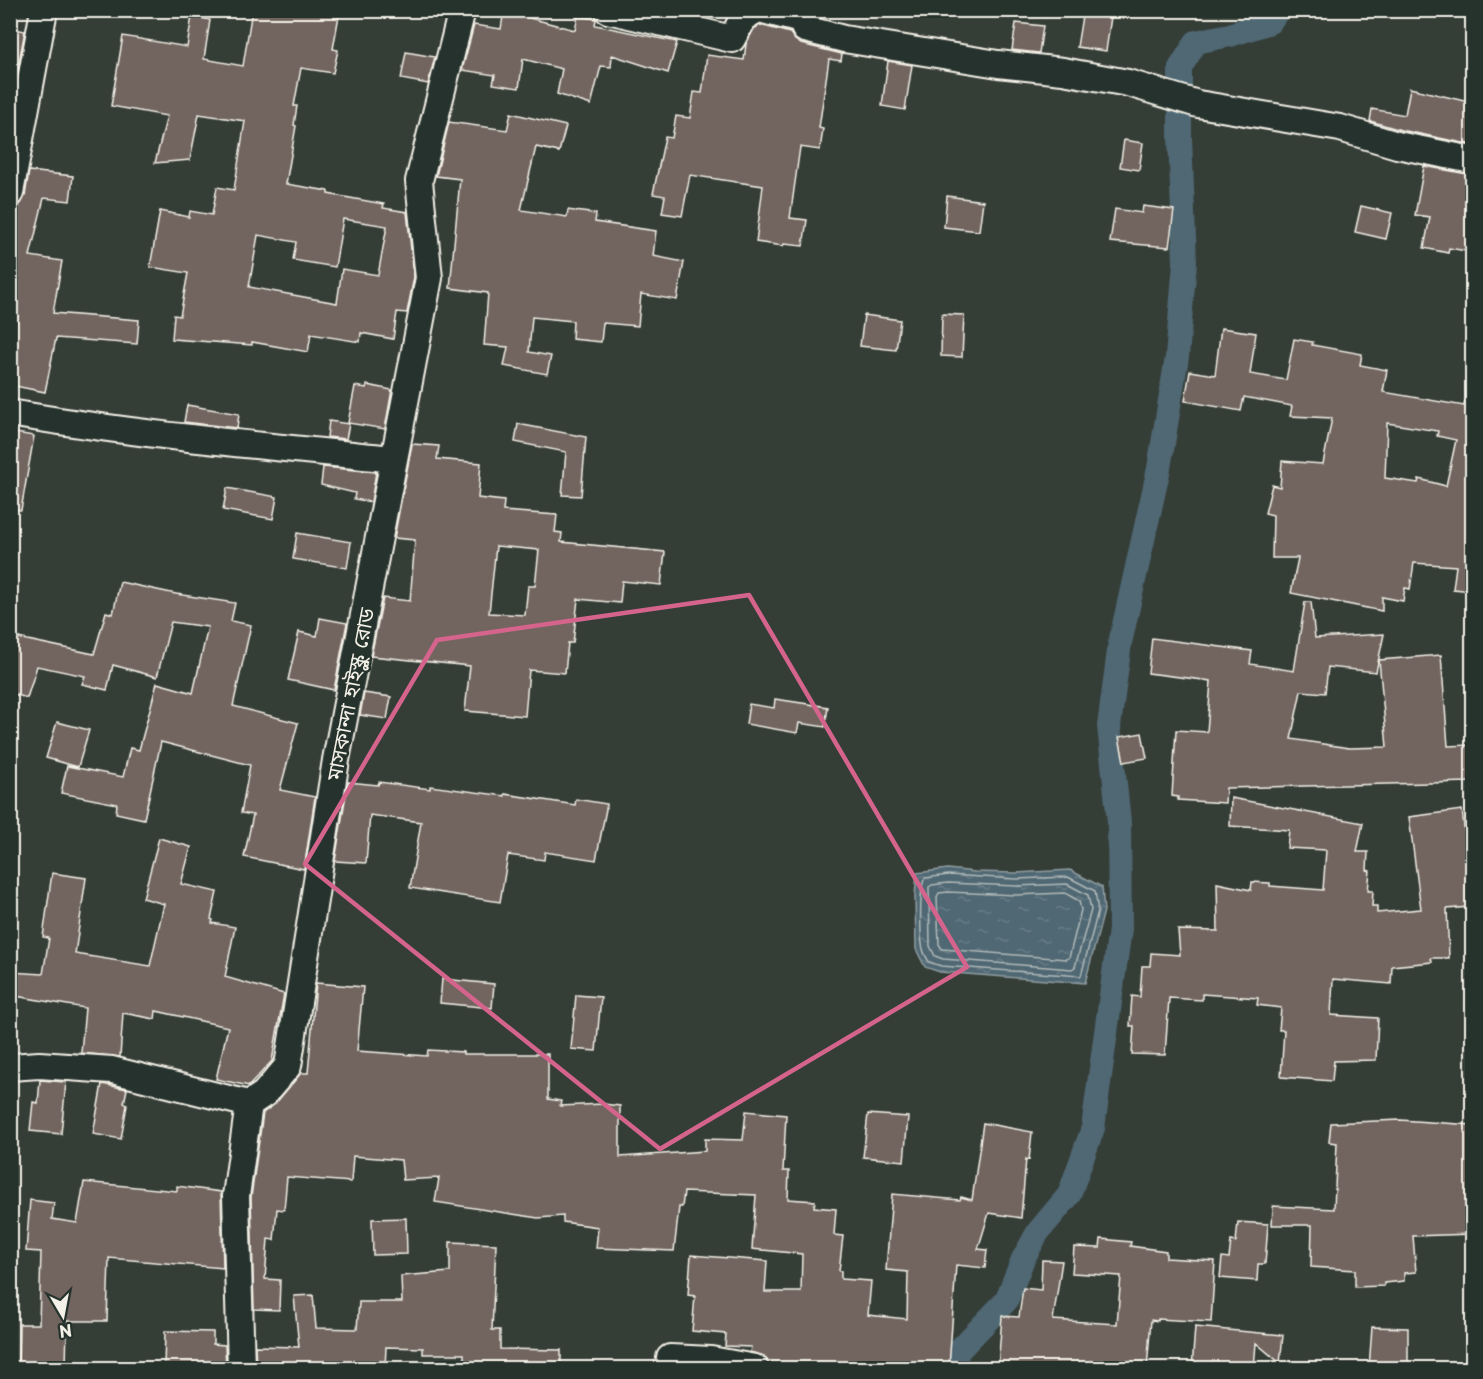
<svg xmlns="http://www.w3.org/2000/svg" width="1483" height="1379" font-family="'Playpen Sans','Noto Sans Bengali',sans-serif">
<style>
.water{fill:url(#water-ripples);stroke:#919ea2;stroke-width:1.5}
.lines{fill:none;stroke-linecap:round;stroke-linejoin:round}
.shore{stroke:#b2bab9;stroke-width:1.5}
.canal{stroke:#4f6773;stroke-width:24}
.building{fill:#726560;stroke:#f4f1e8;stroke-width:1.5;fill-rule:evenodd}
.street-casing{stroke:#f4f1e8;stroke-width:30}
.street{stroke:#26332d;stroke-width:26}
.marked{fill:none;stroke:#d4648c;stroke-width:4.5;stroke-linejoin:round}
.labels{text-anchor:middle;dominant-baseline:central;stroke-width:5;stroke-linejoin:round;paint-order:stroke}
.street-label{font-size:21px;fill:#f4f1e8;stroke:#26332d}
</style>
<defs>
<pattern id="water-ripples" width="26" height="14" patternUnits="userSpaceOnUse" patternTransform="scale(1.5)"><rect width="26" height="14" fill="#4f6773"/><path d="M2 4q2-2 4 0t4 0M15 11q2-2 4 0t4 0" fill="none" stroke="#697d87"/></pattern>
</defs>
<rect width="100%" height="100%" fill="#353d37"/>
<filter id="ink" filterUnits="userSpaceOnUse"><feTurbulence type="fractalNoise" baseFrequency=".0167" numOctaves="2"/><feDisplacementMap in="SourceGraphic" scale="12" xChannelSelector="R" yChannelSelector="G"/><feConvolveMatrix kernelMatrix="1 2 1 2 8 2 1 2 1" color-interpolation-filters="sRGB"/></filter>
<g filter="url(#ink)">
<path class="water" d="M948,869L975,872L1016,873L1070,870L1102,887L1104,911L1085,983L940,972L925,967L916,949L915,896L917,873Z"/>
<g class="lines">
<path class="shore" d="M948,875L1016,879L1068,877L1095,891L1098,911L1081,976L941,966L929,962C927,958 924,954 923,949C920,938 919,886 925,878Z
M948,883L1016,886L1067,884L1088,895L1091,910L1075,967L1072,969L943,959L935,956L930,946L929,887L932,885Z
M948,892L1016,895L1065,893L1079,901L1081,910L1069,958L1066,959L942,949L939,944L937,897L939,893Z"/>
<path class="canal" d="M951,1368L959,1350L1006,1301L1023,1259L1038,1232L1069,1195L1093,1128L1120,929L1119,822L1109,726L1120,643L1159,468L1177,357L1185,262L1180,138V68L1196,42L1230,35L1270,22L1278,10"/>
</g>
<path class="building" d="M252,10H340L333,49L338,50L333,73L301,68L294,106H297L294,125L296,126L286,184L328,191V194L384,204L383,208L407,212L414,277L407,313L397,312L393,339L361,333L360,342L311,334L308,352L252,342V345L172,339L174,315L180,316L188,273L150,267L160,211L189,217L190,211L212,215L217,187L234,190L245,121L199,114L190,160L155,163L167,116L111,106L123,36L187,47L192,16L210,20L204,59L243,66ZM343,219L387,226L378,275L342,269L337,303L249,287L258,235L296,242L293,260L335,267Z
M504,10H523L522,16L575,30L578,16L596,19L595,25L677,42L668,73L612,55L611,67L601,66L591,105L557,94L562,69L523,59L519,88L493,84L495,75L462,70L474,25L501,29Z
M1083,10H1112L1106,51L1077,47Z
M1016,23L1043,26L1039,53L1012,50Z
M760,25L790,33L795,40L801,44L842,54L841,61L829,59L819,128L823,129L820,150L800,147L790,218L807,220L803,246L784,244L783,246L756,242L763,186L690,175L682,216L662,213L665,196L653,194L665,137L672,138L676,116L690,118L694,92L702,93L707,55L744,60L746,44L754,29Z
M10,28L25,31L14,88H10Z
M406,52L435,57L428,84L401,79Z
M888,61L912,65L905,110L882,106Z
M1410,88L1473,103V145L1401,130L1370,121L1372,109L1405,115Z
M511,113L566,126L559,152L536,147L521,210L567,217L568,210L596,214L595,222L656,231L653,256L684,262L677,300L641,294L638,326L603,323L601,342L572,339L573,321L532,317L529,352L551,356L547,374L504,366L508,347L484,345L488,293L450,288L460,179L436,176L449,122L507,130Z
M1124,140L1143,143L1139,170L1120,167Z
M1424,166L1473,175V252L1449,248L1448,253L1424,248L1430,217L1415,215Z
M29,171L73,176L70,201L44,198L30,256L62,261L53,313L139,320L137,344L56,338L45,392L10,385V353L18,315L10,314V229L16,207L22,202L25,196Z
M947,196L983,201L979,231L944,227Z
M1143,206L1174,210L1169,247L1110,242L1115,209L1142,213Z
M1361,206L1392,213L1386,239L1355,232Z
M942,314L964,315L962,357L941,356Z
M864,315L900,320L896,350L860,346Z
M1221,328L1256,333L1250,374L1286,380L1294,339L1313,342L1312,345L1362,354L1360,365L1387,370L1383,392L1464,406L1465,401L1473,402V591L1453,589L1456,566L1414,563L1410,589L1405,588L1403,601L1382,597V611L1291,593L1298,558H1272L1273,515L1265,513L1272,485L1280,487L1282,461L1323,464L1332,418L1290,416L1292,406L1244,397L1241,411L1185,401L1190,371L1215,375ZM1387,423L1438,431L1437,436L1456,440L1446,486L1419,479L1418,483L1385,478Z
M367,385L392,390L385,429L348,423L355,386L366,388Z
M187,405L239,414L237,428L184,422Z
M329,421L349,424L346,439L327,437Z
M518,424L586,437L581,496L562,495L566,452L515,442Z
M10,432L34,436L21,510L10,509Z
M412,444L439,446L437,459L481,463L478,498L504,501L503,511L557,515L555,532L562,533L561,542L665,552L661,585L622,581L620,603L578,599L573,643H568L565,673L529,670L525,716L465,711L470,666L371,656L383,598L410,601L415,540L394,538ZM496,546L539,550L535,586H528L525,615L489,613Z
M323,467L376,472L371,502L354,499L355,493L321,485Z
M227,488L277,497L273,519L223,510Z
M297,533L351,542L347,568L293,559Z
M120,582L176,594L235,603L231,621L251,625L233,706L298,723L280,790L315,797L304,869L244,857L253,815L241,813L250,765L161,742L144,819L116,813L117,804L61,793L67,766L123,777L130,748L139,750L157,683L193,693L208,627L171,622L157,677L113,665L107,690L82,684L85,676L37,666L27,698L10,693V649L13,637L94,654L106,612L113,614Z
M1305,602H1311L1315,638L1384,634L1376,672L1328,667L1325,693L1301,691L1291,739L1349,748L1387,747L1379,660L1441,655L1448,746L1470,745L1471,782L1226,788L1225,803L1178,800V797L1172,796L1176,730L1207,732L1211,681L1148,673L1152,638L1252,651L1250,664L1294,671Z
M320,618L347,623L334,690L288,680L299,632L317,636Z
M364,693L391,697L387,719L360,715Z
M775,699L828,707L825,727L799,723L797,733L746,724L749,704L774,708Z
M57,722L89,730L78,767L46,758Z
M1142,733L1147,758L1124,762L1119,737Z
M348,782L378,785L379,782L430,789V786L505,796V794L575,805L576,799L607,804L596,860L545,852L544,860L508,855L500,902L410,888L421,822L370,815L366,863L335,861Z
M1231,798L1363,823L1357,852H1368L1367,870L1370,871L1368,891H1373L1372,906H1377V913L1421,909L1409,817L1462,810L1469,868L1467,869L1469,907L1447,909L1449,958H1431L1432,962L1392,966L1391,984L1333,979L1331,1015L1378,1018L1376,1060L1334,1061L1332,1081L1281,1077L1284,1030H1279L1281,1008L1257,1005L1258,998L1202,994V1000L1169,998L1165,1055L1132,1054L1134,1026H1130L1132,996L1140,997L1142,966H1150L1151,953L1180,955L1178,930L1218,931L1217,883L1251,890L1252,882L1270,883V886L1323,890L1326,850L1287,848L1289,830L1230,826Z
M159,838L191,847L181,884L217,892L211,919L213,920L212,923L235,927L225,977L284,994L272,1061L249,1086L216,1079L228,1027L156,1011L155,1019L123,1013L120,1057L81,1053L85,1008L10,995V972L43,974L49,938L43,937L52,873L86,878L75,954L150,966L164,904L143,898Z
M442,979L494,984L492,1008L440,1003Z
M316,983L363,987L357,1051L427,1056L428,1050L463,1052V1054H548V1099L561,1101L560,1106L603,1104L620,1106V1157L705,1151V1139L743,1140L746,1111L786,1115L783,1171H789L788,1199L815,1201L814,1207L836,1209L834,1235L843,1236L839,1271H841V1279L871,1281L868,1315L907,1319L908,1272L886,1270L892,1194L960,1200L961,1197L972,1200L983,1123L1032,1132L1029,1160L1026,1159L1021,1218L989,1213L978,1249L987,1250L985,1268L956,1265L949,1368H864V1366L820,1362L819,1368L773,1367V1364H769L764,1356L750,1352L751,1347L725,1346L726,1334L692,1331L695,1296L688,1295L691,1255L767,1261L765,1292H801L802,1254L752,1249L756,1195L684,1192L682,1207H679L674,1251L596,1248L598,1227L563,1222V1216L538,1218L435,1202L439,1178L403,1180L401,1160L353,1156L351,1182L287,1177L284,1210L277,1209L274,1240L268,1239L265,1279L280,1280L279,1310L254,1309L251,1197L263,1113L275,1104L301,1073H308Z
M576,995L601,997L596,1051L571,1049Z
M40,1080L66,1082L61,1134L30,1131L33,1102L38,1103Z
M102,1084L127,1089L124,1103L127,1105L121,1139L93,1134Z
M868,1114L908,1117L904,1161L863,1157Z
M1400,1120L1473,1125V1234L1413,1236L1416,1272L1404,1273V1281L1384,1283V1286L1355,1287V1270L1311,1267L1312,1225H1272L1273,1206L1334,1209L1337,1143L1329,1142L1331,1123Z
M84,1182L177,1191V1186L221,1192L223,1268L109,1258L107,1321H67L66,1368H18L19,1324H39L41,1252L26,1251L30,1200L54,1203L52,1219L77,1223Z
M406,1218L407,1254L373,1255L372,1219Z
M1238,1222L1268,1224L1265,1264H1258L1257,1281L1220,1278L1222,1257L1229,1258L1231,1241L1236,1242Z
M1101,1239L1131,1242L1130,1246L1166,1251V1258L1215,1261L1211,1322L1158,1319V1321L1151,1320L1147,1368H998L1002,1316L1019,1317L1023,1288L1041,1290L1042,1260L1062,1261L1053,1320L1117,1324L1121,1276L1072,1273L1074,1247L1100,1248Z
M450,1242L496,1244L492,1330H500V1349L561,1350V1368H464V1354H423V1348L386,1347L385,1368H256L255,1346L299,1347L294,1296L313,1295L316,1328L357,1329L359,1302H402L401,1276L450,1272Z
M1195,1327L1283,1335L1280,1363L1256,1343L1254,1368H1192Z
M1372,1327L1408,1328V1368H1369Z
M165,1331L213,1332V1344L225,1345L226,1368H164Z"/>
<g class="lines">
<defs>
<path id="street" d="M608,10L732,39L743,18L756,10
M763,10L801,20L805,29L844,39L998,64L1063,71L1128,83L1198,104L1340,128L1397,145L1472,160
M10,193L44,10
M10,413C137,435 265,446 393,459
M10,1067L39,1065L112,1070L249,1104
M241,1368L236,1196L249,1104L264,1094L288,1066L336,760L429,278L419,181L462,10
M669,1368L670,1358L711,1360L755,1368"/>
</defs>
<use href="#street" class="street-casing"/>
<use href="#street" class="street"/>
</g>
</g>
<path class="marked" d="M749,595L967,967L660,1149L305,864L437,640Z"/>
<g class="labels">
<g class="street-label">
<text transform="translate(349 694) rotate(-79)">মাসকান্দা হাইস্কুল রোড</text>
</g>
</g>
<rect width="1483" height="1379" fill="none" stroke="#26332d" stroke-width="36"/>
<rect x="18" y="18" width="1447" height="1343" fill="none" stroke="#f4f1e8" stroke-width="2" filter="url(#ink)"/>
<g transform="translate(63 1316) rotate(170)" stroke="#26332d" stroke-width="4.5" paint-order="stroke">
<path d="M0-4.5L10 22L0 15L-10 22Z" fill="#f4f1e8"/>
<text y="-9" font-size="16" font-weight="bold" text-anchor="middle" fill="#f4f1e8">N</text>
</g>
</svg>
